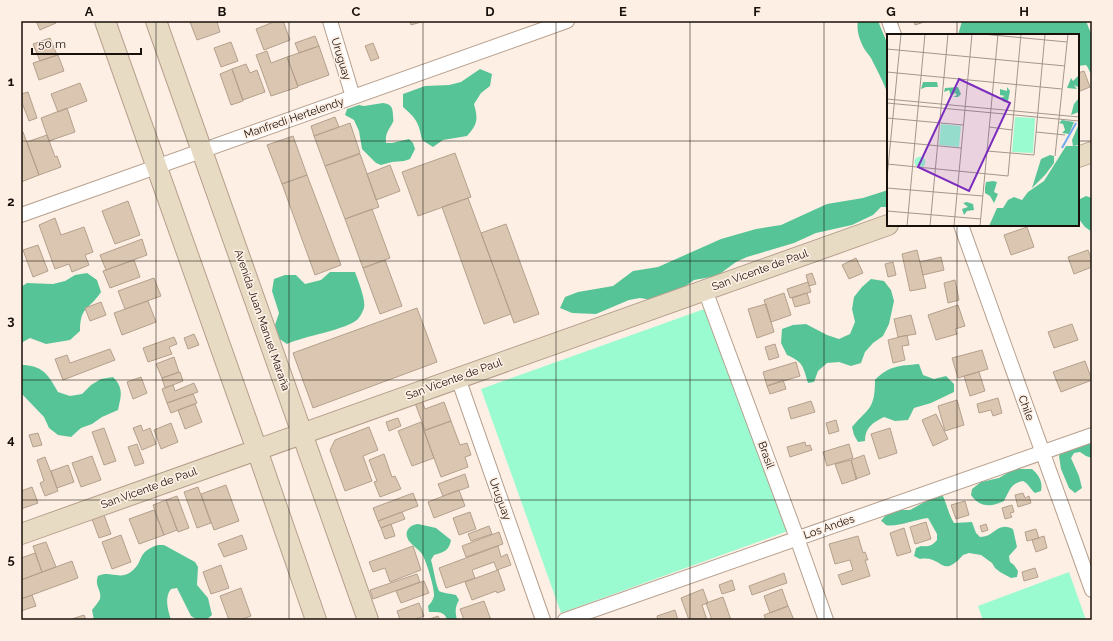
<svg xmlns="http://www.w3.org/2000/svg" width="1113" height="641" font-family="Raleway,sans-serif">
<style>
.green{fill:#9bfbd0}
.forest{fill:#57c498}
.building{fill:#dbc6b1;stroke:#b4a08c}
.lines{fill:none;stroke-linecap:round;stroke-linejoin:round}
.street-casing{stroke:#b69f8d;stroke-width:16}
.secondary-casing{stroke:#b69f8d;stroke-width:22}
.street{stroke:#fff;stroke-width:14}
.secondary{stroke:#e7dbc4;stroke-width:20}
.grid{fill:none;stroke:#18100a;stroke-width:1;stroke-opacity:0.55}
.labels{text-anchor:middle;dominant-baseline:central;stroke-width:3.5;stroke-linejoin:round;paint-order:stroke}
.street-label{font-size:11px;fill:#18100a;stroke:#feefe4}
.inset-river{fill:none;stroke:#6fa9f0;stroke-width:2}
.inset-road{fill:none;stroke:#a2968d;stroke-width:1}
.view{fill:#7b2cbf;fill-opacity:0.15;stroke:#7b2cbf;stroke-width:2}
.inset-edge{fill:none;stroke:#18100a;stroke-width:2}
.neatline{fill:none;stroke:#18100a;stroke-width:1.5}
.grid-label{font-size:13px;text-anchor:middle;font-weight:bold;fill:#18100a}
</style>
<rect width="100%" height="100%" fill="#feefe4"/>
<path class="green" d="M707,308L788,531L561,613L481,389Z
M1069,572L1086,620H983L978,606Z"/>
<path class="forest" d="M858,21H878L888,45V116C884,108 889,100 887,92C883,81 876,68 871,58C869,55 867,53 865,50C860,42 856,30 858,21Z
M962,21H1086L1092,36V75C1089,72 1089,68 1086,65L1078,66V35H958Z
M480,69L492,74L490,86L481,93L474,104C478,119 478,124 467,136L443,140L433,147L422,140C419,123 416,118 403,107V94L425,86L449,85L461,82Z
M383,103C391,104 393,107 393,116C393,118 394,120 393,122C389,130 385,133 386,143H392L409,139L413,143L415,149L410,159L404,161L392,162L381,165L376,163L362,149L359,131L354,120L345,115L347,109L359,105L364,106Z
M888,190V207H881L873,215L852,225L816,233L794,243L747,257L736,262L717,276L694,280L675,294L652,300L640,298L629,300L596,314L572,313L560,308L565,297L578,292L613,286L633,271L658,267L721,239L756,229L781,225L827,204L863,198Z
M1086,196L1092,198V232L1085,227L1078,218V200Z
M330,272H355C358,280 366,300 364,308C363,311 360,317 358,319C346,330 304,336 287,344L278,338L275,325L279,313L272,291L274,279L285,275H296L305,284L321,280Z
M87,273L97,280L101,292C89,310 80,306 80,331L70,340L46,344L30,338L21,343V287L27,283L53,284L65,281L75,275Z
M871,279L884,281L891,290L894,301L889,324L883,336L873,343L865,352L861,363L851,366L839,362L827,363L818,371L814,382L808,383C803,366 803,362 787,355L781,343L782,329L793,325L806,324L827,335L839,339L850,334L855,322L852,309L854,297L862,287Z
M919,364L923,375L934,379L946,376L954,384V392L931,403L914,408L908,420L895,421L884,417C872,423 865,428 865,441L858,442L854,435L852,427C868,408 875,410 875,380C890,365 899,366 919,364Z
M21,365C42,365 48,374 58,392L70,396L82,394L91,385L101,379L113,377C124,388 121,396 118,410L102,417L92,424L81,428L71,437L58,435L49,428L44,417L21,393Z
M1092,440V458L1086,456L1080,452L1074,453L1071,458L1079,476L1082,488L1075,493L1069,488L1061,469L1059,456L1062,450Z
M1014,469H1032C1039,475 1043,482 1041,491L1035,493C1030,489 1029,484 1023,481C1010,484 1010,490 1004,501C992,507 980,508 971,495L972,489L981,482L999,478Z
M937,495L943,496C947,505 949,515 954,523L972,522L976,533L980,537C995,537 997,521 1013,529L1017,547L1009,556L1010,562L1014,565L1018,571L1017,577L1011,578L1000,572L995,568L992,563L981,555L969,553L963,555C941,580 943,555 920,559L914,556L916,548L921,546C928,547 932,546 937,540V534L928,518C918,519 894,528 886,525C886,525 882,521 881,521L885,516L896,510H910Z
M418,524L436,528L451,540C449,551 444,552 434,555L431,560C434,570 435,582 439,591C445,594 450,593 456,595L459,600C455,607 455,612 457,620H447C445,611 437,612 429,612L428,606C431,603 433,600 434,596C435,589 426,560 422,554C418,549 413,546 409,541C403,532 409,525 418,524Z
M158,545H164L195,562L198,567L197,585L208,598L212,615L206,620L196,619L191,616L177,588L171,589C164,598 168,610 171,620H94L92,610C95,606 98,603 100,599C102,590 94,586 98,576C110,570 120,581 132,571C144,562 136,552 158,545Z"/>
<path class="building" d="M36,21H55L56,23L40,30Z
M193,21H220L217,22L220,32L197,40L190,22Z
M276,21H283L290,40L264,50L256,29Z
M410,21H420L421,22L411,25Z
M914,21H927L915,25Z
M315,36L319,46L299,53L295,43Z
M50,38L57,55L40,61L33,44Z
M231,42L238,61L221,67L214,48Z
M373,43L379,58L371,61L365,46Z
M319,46L329,75L298,86L287,57Z
M267,51L271,63L287,57L298,87L271,96L256,55Z
M58,55L64,71L39,80L33,63Z
M246,64L250,73L257,70L265,92L243,100L232,69Z
M232,69L243,101L231,105L220,74Z
M1084,71L1090,87L1078,92V73Z
M80,83L87,101L58,112L51,94Z
M28,92L37,118L29,121L21,100V94Z
M67,108L75,132L49,141L41,118Z
M335,117L339,127L314,136L311,126Z
M350,123L360,153L325,166L314,136Z
M21,132H23L39,175L21,182Z
M47,135L55,157L57,156L61,167L39,175L27,142Z
M293,136L307,175L282,184L267,145Z
M455,153L471,197L418,216L402,172Z
M360,154L379,207L345,219L325,166Z
M390,165L400,191L376,200L367,174Z
M307,175L341,265L315,275L282,184Z
M468,198L511,314L484,324L442,207Z
M128,201L140,235L115,244L102,211Z
M372,209L390,258L363,268L345,219Z
M55,218L61,235L84,227L93,252L85,255L89,265L72,272L69,264L55,269L39,225Z
M506,224L539,314L514,323L481,233Z
M1027,227L1034,247L1011,255L1004,235Z
M142,239L147,255L106,270L100,255Z
M38,245L48,271L33,277L23,250Z
M917,250L926,288L910,291L902,254Z
M1088,250L1092,261V267L1074,274L1068,257Z
M941,257L944,270L923,275L920,262Z
M856,258L863,273L849,279L842,265Z
M134,260L140,277L110,288L103,271Z
M385,260L402,306L380,314L363,268Z
M893,262L896,275L888,277L885,264Z
M812,273L816,284L809,286L806,275Z
M154,278L161,296L125,309L118,291Z
M955,280L959,300L948,303L944,283Z
M808,282L811,292L790,298L787,289Z
M784,293L791,315L771,322L764,300Z
M807,293L810,303L795,307L792,298Z
M148,301L156,322L122,335L114,313Z
M101,302L106,315L90,321L85,308Z
M766,304L774,332L757,338L748,309Z
M958,305L965,326L955,329L957,334L936,340L928,315Z
M417,308L437,362L313,408L293,353Z
M911,315L916,334L898,337L894,319Z
M1072,324L1078,340L1054,348L1048,332Z
M194,334L199,345L188,349L184,338Z
M907,335L909,345L902,346L905,360L893,363L888,340Z
M174,337L177,344L169,347L172,354L148,362L143,348Z
M775,344L779,357L769,360L765,347Z
M110,349L115,360L63,380L55,359L67,355L70,363Z
M982,350L988,369L958,378L952,358Z
M174,357L179,372L162,378L156,364Z
M1085,361L1092,380L1061,392L1053,372Z
M796,362L800,376L767,386L763,372Z
M180,372L183,381L165,388L162,378Z
M979,372L985,391L970,396L964,376Z
M141,377L147,393L133,399L127,382Z
M783,380L786,389L770,394L767,386Z
M194,383L198,392L167,403L162,389L173,385L175,391Z
M193,394L197,403L171,413L167,403Z
M998,398L1002,413L993,416L991,410L979,413L977,404Z
M957,400L964,425L945,431L938,406Z
M422,401L425,409L444,402L451,421L425,430L415,403Z
M811,401L815,412L791,419L788,408Z
M195,404L202,422L185,429L178,410Z
M936,414L948,439L933,446L922,420Z
M398,418L401,426L389,431L386,422Z
M836,420L839,431L829,434L826,423Z
M451,421L460,445L467,443L471,455L465,457L468,467L441,477L424,431Z
M421,422L434,458L412,466L398,431Z
M171,423L178,442L161,449L154,430Z
M141,425L143,431L150,428L156,444L142,450L133,428Z
M369,427L378,450L363,456L372,481L345,491L330,450L335,440Z
M104,428L116,461L104,465L92,432Z
M890,428L897,453L879,459L871,434Z
M38,433L42,445L33,447L29,435Z
M805,442L806,446L810,445L812,450L790,457L787,447Z
M137,444L144,463L135,466L128,447Z
M849,444L853,458L827,466L823,452Z
M384,454L392,477L395,476L401,489L380,497L374,482L377,481L369,460Z
M864,455L870,474L856,479L851,460Z
M92,456L101,480L81,487L72,463Z
M45,457L58,491L45,496L40,483L44,481L37,460Z
M851,460L857,479L842,484L835,464Z
M68,465L74,482L57,488L51,471Z
M465,474L469,487L443,496L438,484Z
M226,485L239,521L214,530L201,494Z
M32,487L38,503L21,509V491Z
M198,487L211,523L197,528L184,492Z
M459,490L465,506L434,518L428,502Z
M413,493L418,506L378,521L373,508Z
M1023,493L1025,498L1029,496L1031,503L1018,507L1015,495Z
M177,496L189,528L178,532L166,500Z
M166,500L177,530L164,535L153,505Z
M965,501L969,515L956,519L951,505Z
M1012,505L1014,512L1010,513L1012,517L1005,519L1002,508Z
M154,510L164,535L139,544L129,519Z
M402,512L405,519L381,528L378,521Z
M470,512L476,529L459,535L453,518Z
M104,515L111,534L99,538L92,519Z
M926,522L931,539L915,544L910,527Z
M391,524L395,536L385,539L381,528Z
M986,524L988,530L982,532L980,526Z
M489,526L492,534L471,541L468,534Z
M904,528L911,552L897,556L890,533Z
M1036,529L1039,538L1027,541L1025,532Z
M499,532L503,544L466,557L462,546Z
M121,535L131,562L112,569L102,542Z
M242,535L247,549L224,557L218,544Z
M858,536L863,553L865,552L868,560H865L870,576L842,585L838,575L853,570L850,560L835,564L829,544Z
M1044,536L1047,548L1036,552L1032,540Z
M46,542L56,567L42,572L33,546Z
M413,546L421,570L390,582L385,568L373,572L369,562Z
M498,546L501,557L507,554L511,565L497,570L494,562L472,570L475,578L446,588L439,568Z
M35,553L42,572L21,580V558Z
M72,561L78,578L21,599V580Z
M221,565L229,588L211,594L203,572Z
M1035,568L1038,577L1024,581L1022,572Z
M498,570L505,590L497,593L496,591L472,600L465,582Z
M784,573L787,583L752,595L749,586Z
M417,574L420,582L373,599L370,590Z
M732,580L735,590L722,594L719,585Z
M424,581L429,593L401,603L396,591Z
M241,588L251,616L240,620H229L220,596Z
M703,589L708,603L702,605L707,620H689L681,598Z
M782,589L788,606L770,613L764,596Z
M32,595L36,606L21,611V599Z
M723,597L731,620H712L706,603Z
M484,601L491,620H464L460,609Z
M419,603L424,616L413,620H400L397,611Z
M788,606L794,620H766L764,615Z
M675,610L678,620H658L657,616Z
M84,615L86,620H69Z
M438,616L440,620H427Z"/>
<g class="lines">
<defs>
<path id="street" d="M330,21L353,97
M889,21L894,35
M21,215L567,21
M961,225L1092,590
M705,290L797,538L826,620
M458,378L543,620
M565,620L1092,435"/>
<path id="secondary" d="M105,21L257,450L316,620
M156,21L368,620
M1078,157L1092,152
M21,534L888,225"/>
</defs>
<use href="#street" class="street-casing"/>
<use href="#secondary" class="secondary-casing"/>
<use href="#street" class="street"/>
<use href="#secondary" class="secondary"/>
</g>
<path class="grid" d="M156,21V620M289,21V620M423,21V620M556,21V620M690,21V620M824,21V620M957,21V35M21,141H888M1078,141H1092M957,225V620M21,261H1092M21,380H1092M21,500H1092"/>
<g class="labels">
<g class="street-label">
<text transform="translate(341 59) rotate(73)">Uruguay</text>
<text transform="translate(294 118) rotate(-19)">Manfredi Hertelendy</text>
<text transform="translate(760 270) rotate(-20)">San Vicente de Paul</text>
<text transform="translate(262 320) rotate(71)">Avenida Juan Manuel Maraña</text>
<text transform="translate(454 379) rotate(-20)">San Vicente de Paul</text>
<text transform="translate(1026 408) rotate(70)">Chile</text>
<text transform="translate(766 455) rotate(70)">Brasil</text>
<text transform="translate(149 488) rotate(-20)">San Vicente de Paul</text>
<text transform="translate(500 499) rotate(70)">Uruguay</text>
<text transform="translate(829 527) rotate(-19)">Los Andes</text>
</g>
</g>
<g transform="translate(887 34)">
<rect width="192" height="192" fill="#feefe4"/>
<path d="M128,83L148,84L146,119L125,118ZM54,90L74,92L72,113L52,111ZM27.5 128a5.5 5.5 0 1 1 11 0a5.5 5.5 0 1 1-11 0Z" fill="#9bfbd0"/>
<path d="M192,41V56L191,53L187,51L190,55L180,54L184,44L186,47ZM36,48H50L51,53H39L34,55ZM71,53L74,60L71,63H66L70,61L68,59L64,62L62,56L57,58L58,54ZM120,53L123,57L121,67L117,68L113,64L118,62L113,61V55L120,57ZM192,64V78L184,81L187,70ZM175,86L187,88L182,100L175,99L178,96L176,90L172,89ZM192,90V111L186,112L185,106ZM179,112H192V192H102L110,174H116L121,166L127,163L135,166L141,158L157,147ZM163,121L167,122V129L158,141L145,154L154,125ZM106,147L110,148L107,158L111,160L107,169L103,162L98,159V154L99,148ZM80,168L86,170L87,176L80,177L77,181L75,175L81,173L76,169Z" fill="#57c498"/>
<path class="inset-river" d="M175,114L189,89"/>
<path class="inset-road" d="M95,0L180,8M0,15L178,32M0,38L175,55M0,65L192,83M0,69L192,87M0,84L76,91M102,93L125,96M149,98L178,101M0,107L74,114M100,117L147,121L158,0M168,122L181,0M0,130L121,142L134,0M0,144L14,0M0,154L96,162M0,177L94,185M20,192L38,0M43,192L61,0M67,192L85,0M93,192L111,0"/>
<path class="view" d="M72,45L123,69L82,157L31,133Z"/>
<rect width="192" height="192" class="inset-edge"/>
</g>
<rect width="1113" height="641" fill="none" stroke="#feefe4" stroke-width="44"/>
<path d="M32 48v6h109v-6" fill="none" stroke="#18100a" stroke-width="2"/>
<text x="38" y="48" font-size="12" fill="#18100a" stroke="#feefe4" stroke-width="3" paint-order="stroke">50 m</text>
<rect x="22" y="22" width="1069" height="597" class="neatline"/>
<g class="grid-label">
<text x="89" y="16">A</text>
<text x="222" y="16">B</text>
<text x="356" y="16">C</text>
<text x="490" y="16">D</text>
<text x="623" y="16">E</text>
<text x="757" y="16">F</text>
<text x="891" y="16">G</text>
<text x="1024" y="16">H</text>
<text x="11" y="86">1</text>
<text x="11" y="206">2</text>
<text x="11" y="325">3</text>
<text x="11" y="444">4</text>
<text x="11" y="564">5</text>
</g>
</svg>
